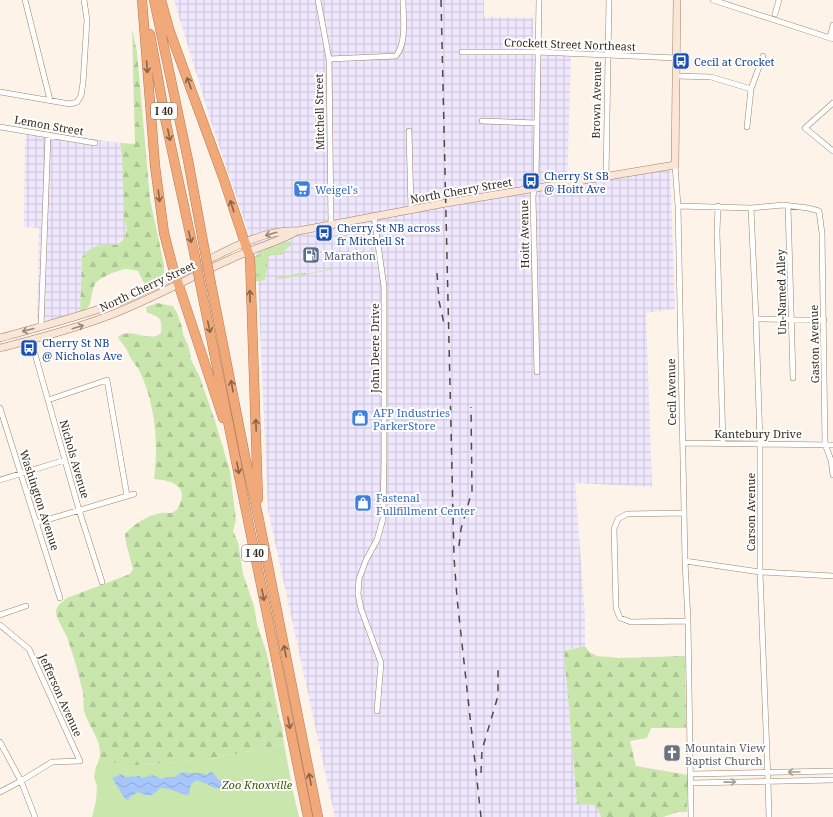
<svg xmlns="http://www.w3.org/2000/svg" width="833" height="817" font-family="'Noto Serif',serif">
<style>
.industrial{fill:url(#industrial-grid)}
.grass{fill:url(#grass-tufts)}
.forest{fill:url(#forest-firs)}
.green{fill:#c9e6ac}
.water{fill:url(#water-waves)}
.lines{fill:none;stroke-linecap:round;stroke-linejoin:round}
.street-casing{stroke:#9b8469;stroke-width:6}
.secondary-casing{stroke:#9b8469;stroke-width:8}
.highway-casing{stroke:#af7d5a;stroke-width:10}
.street{stroke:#fff;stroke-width:5}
.secondary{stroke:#fbe5d7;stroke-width:7}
.highway{stroke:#f1a97a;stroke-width:9}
.rail{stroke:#53493e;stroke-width:1.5;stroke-dasharray:7 7;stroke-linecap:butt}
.highway-bridge-casing{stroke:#af7d5a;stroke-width:10;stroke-linecap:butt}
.highway-bridge{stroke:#f1a97a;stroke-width:9}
.oneway{stroke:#896448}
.oneway2{stroke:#98887b}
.oneway3{stroke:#a4a09a}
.labels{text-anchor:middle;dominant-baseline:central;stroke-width:4;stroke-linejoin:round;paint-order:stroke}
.shield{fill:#fff;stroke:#716b62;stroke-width:1}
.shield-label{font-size:10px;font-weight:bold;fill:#342b1f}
.street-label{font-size:11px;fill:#342b1f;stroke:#fff}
.transit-label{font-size:11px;fill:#164399;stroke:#fff;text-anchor:start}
.shop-label{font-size:11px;fill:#366cbe;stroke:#fff;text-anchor:start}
.service-label{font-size:11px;fill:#4e5e75;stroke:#fff;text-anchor:start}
.worship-label{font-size:11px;fill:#5b616d;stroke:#fff;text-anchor:start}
.park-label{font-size:11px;font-style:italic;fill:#3b5b02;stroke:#fff}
</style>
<defs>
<pattern id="industrial-grid" width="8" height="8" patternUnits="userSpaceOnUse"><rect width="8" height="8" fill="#eee7fd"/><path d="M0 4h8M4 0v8" fill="none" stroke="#cdc6d8"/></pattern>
<pattern id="grass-tufts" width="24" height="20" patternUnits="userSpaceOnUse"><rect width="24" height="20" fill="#c9e6ac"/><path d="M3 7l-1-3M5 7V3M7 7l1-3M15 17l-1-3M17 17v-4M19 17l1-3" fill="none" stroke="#adc594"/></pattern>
<pattern id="forest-firs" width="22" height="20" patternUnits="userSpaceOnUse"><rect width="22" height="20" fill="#c9e6ac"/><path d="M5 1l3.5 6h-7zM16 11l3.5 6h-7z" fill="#adc594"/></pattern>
<pattern id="water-waves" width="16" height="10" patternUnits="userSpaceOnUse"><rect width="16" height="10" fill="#a6c6fc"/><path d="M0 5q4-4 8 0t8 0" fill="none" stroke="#90aad8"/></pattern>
</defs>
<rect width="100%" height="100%" fill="#fdf3e8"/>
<path class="industrial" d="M174,0H484V17L533,18V55H571L567,186L670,168L675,309L646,313L652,487L575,483L585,616V646L564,651L577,804L596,805L601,817H335L268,510L257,258L212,125Z
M28,129L120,143L122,159L124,220L127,224L125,237L115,245H103L82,256L80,312L50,320H46L44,317L37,319L39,228L24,227L25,143Z"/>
<path class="grass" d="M323,232L333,274H332L331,270L275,280V278L299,273H310L331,269L324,236L322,234Z
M289,241L291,242L292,244L284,251L283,254L269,256L265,280L253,282C253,275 252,264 255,257C259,250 281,244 289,241Z"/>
<path class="forest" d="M132,29L137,52L150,199L164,265V273C158,278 153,283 145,285L138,271C134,270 129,269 125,269C119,270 98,278 95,284C89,296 95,307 80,312L82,257C87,250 96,245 104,245C107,244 111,245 114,245C125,243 130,229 124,220L122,159L120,143L135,144Z
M157,303L173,306L177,313L182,327L183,334L189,348L191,360L199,375L215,421L230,471L236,520L233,531L238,542L243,574L254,606L257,624L267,654L279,717L282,727L284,744L206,760L129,766L99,760C104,742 89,728 84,711C83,706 84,699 83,693C79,675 74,657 68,640C66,633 56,619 56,612C56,606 62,602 67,598L130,574L133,569L126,543L125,534C134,524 148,515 162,513C167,512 172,515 176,510C180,507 181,501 182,496C182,482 165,480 154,479C159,444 155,402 139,370C137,366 134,364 132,360C129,356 128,351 125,347C122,343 120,341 118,337C130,326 149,344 161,333C163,317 159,318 147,312L146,307Z
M585,646L589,652L597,656L619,658L685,656L686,728H651L647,738L630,741L636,766L688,775L687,812H678L663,817H601L596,805L577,804L564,651Z"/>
<path class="green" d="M284,744L294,796L299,817H92L96,801L97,786L94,777L96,767L99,760L129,766L206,760Z"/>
<path class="water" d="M211,771L219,780L223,782L220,789L215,788L197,780L191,784L189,794L186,795L169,789L160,788C152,797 149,797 138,792L130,797L128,800L125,799L112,778L122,774L125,777L139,776L142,778L152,775L162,779L165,777H174L183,772C191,775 199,771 207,775Z"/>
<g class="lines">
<defs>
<path id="street" d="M25,0L50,100
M318,0L329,59L331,224
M713,0L833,39
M775,14L779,0
M830,38L833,25
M462,52H538L677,58
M329,59L396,56C407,43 403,17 403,0
M677,76L711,77L751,89
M0,92L70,104L77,102L81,96L83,83L87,20L84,0
M833,103L805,128L833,151
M482,121L537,123
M0,127L95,143
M747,127L751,89L763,56
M409,131L411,209
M675,165L678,206L685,561L688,621L691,817
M606,177L609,0
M678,206L751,208L783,205L808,208L819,211L822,233L825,444L831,460L833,475
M718,206L717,232L723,443
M788,206L793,378
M751,208L756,319L760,443V572L768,781L769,817
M374,216L384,287V460L383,519L377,540L366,560L359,579L358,594L361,609L381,663L377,711
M756,319L824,320
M41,327L48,135
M31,340L79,510L102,582
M537,372L533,196L536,179L539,0
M48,400L107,380L127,496
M0,408L60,598
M683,443L833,445
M0,480L65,460
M684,513L627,514L618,519L614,529L616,608L620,618L631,622L688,621
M36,523L134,494
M685,561L760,572L833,576
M0,615L26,606
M0,625L29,649L80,761L52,762L21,781L0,792
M0,742L21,781L35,817
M691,774L833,771
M691,783L833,780"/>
<path id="secondary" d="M0,338C42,326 84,316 124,300C152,288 178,275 204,262C232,248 265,229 298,231L446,203L675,165L677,0
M0,348C35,339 71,330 105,317C149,301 190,277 233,258C254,248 277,243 297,231"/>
<path id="highway" d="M142,0L155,166L164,233L173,268L223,418
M154,0L188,160L204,247
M161,0L170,32L223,177L250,258L258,499
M150,34L166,123L194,252
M211,284L246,461L259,520L318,817
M201,288L308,817"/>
</defs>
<use href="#street" class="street-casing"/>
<use href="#secondary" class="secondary-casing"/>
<use href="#highway" class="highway-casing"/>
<use href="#street" class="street"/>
<use href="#secondary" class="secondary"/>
<use href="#highway" class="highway"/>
<path class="rail" d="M441,0L454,557L457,598L481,817
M437,273L439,301L445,328
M459,546L461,529L472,491L471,407
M481,773L482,750L498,696V668"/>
<defs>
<path id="highway-bridge" d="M204,247L211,284
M194,252L201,288"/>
</defs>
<use href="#highway-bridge" class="highway-bridge-casing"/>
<use href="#highway-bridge" class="highway-bridge"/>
</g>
<defs><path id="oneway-shaft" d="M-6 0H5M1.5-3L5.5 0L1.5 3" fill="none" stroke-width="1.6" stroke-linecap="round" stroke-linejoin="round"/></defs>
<g class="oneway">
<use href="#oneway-shaft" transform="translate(147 67) rotate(86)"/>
<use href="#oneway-shaft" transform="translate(189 83) rotate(-110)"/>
<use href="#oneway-shaft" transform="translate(169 135) rotate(78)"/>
<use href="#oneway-shaft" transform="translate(159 196) rotate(83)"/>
<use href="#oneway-shaft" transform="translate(232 206) rotate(-108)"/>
<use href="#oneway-shaft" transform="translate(190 237) rotate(76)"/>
<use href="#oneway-shaft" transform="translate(250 296) rotate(-92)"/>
<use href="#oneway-shaft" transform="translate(209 327) rotate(78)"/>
<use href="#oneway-shaft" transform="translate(232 386) rotate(-100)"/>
<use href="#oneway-shaft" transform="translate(256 425) rotate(-92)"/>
<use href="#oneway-shaft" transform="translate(238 468) rotate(79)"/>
<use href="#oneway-shaft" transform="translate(263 595) rotate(79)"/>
<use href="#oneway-shaft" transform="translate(285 651) rotate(-101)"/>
<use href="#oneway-shaft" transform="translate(289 723) rotate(79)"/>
<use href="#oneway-shaft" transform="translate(310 779) rotate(-101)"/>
</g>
<g class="oneway2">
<use href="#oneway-shaft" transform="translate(271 234) rotate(164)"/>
<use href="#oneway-shaft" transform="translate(78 327) rotate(-17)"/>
<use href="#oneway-shaft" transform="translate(28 330) rotate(165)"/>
</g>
<g class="oneway3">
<use href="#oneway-shaft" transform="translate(794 772) rotate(180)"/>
<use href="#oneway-shaft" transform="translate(730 782) rotate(-1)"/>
</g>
<defs>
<symbol id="bus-square" viewBox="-11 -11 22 22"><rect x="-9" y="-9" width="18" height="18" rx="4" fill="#1a4fb4" stroke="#fff"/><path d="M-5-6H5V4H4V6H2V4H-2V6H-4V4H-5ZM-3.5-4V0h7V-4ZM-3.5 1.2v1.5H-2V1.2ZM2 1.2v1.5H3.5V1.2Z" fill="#fff"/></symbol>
<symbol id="supermarket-square" viewBox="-11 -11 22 22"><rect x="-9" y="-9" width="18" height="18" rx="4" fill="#3f7fe0" stroke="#fff"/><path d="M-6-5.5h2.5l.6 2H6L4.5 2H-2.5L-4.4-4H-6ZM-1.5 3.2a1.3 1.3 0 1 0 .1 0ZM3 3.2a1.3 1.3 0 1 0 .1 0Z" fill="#fff"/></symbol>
<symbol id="fuel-square" viewBox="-11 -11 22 22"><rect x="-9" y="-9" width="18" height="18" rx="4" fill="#5c6f8a" stroke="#fff"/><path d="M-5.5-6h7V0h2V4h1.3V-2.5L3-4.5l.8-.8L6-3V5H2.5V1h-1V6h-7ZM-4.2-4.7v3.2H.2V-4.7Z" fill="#fff"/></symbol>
<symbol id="shop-square" viewBox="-11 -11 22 22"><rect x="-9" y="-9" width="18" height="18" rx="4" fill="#3f7fe0" stroke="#fff"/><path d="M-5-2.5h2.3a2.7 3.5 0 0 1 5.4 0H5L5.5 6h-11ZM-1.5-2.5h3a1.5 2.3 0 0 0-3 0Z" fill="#fff"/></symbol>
<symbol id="church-square" viewBox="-11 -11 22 22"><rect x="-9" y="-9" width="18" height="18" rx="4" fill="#6b7280" stroke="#fff"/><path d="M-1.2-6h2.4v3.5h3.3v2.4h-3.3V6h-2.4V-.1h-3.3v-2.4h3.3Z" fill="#fff"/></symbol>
</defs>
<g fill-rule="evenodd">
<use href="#bus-square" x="671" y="51" width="20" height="20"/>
<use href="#bus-square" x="521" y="171" width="20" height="20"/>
<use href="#supermarket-square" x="292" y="179" width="20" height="20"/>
<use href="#bus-square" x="314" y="223" width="20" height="20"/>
<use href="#fuel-square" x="301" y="245" width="20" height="20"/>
<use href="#bus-square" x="19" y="338" width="20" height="20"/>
<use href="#shop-square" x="350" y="408" width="20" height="20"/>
<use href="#shop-square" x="353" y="493" width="20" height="20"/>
<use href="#church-square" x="662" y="743" width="20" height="20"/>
</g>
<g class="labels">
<g class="shield">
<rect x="151" y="103" width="26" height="16" rx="3"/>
<rect x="242" y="545" width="26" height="16" rx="3"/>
</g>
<g class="shield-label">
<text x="164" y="111">I 40</text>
<text x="255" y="553">I 40</text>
</g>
<g class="street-label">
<text transform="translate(570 44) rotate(2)">Crockett Street Northeast</text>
<text transform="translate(596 100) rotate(-89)">Brown Avenue</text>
<text transform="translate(319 112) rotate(-91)">Mitchell Street</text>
<text transform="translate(49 125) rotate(10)">Lemon Street</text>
<text transform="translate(461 190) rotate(-10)">North Cherry Street</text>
<text transform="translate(524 234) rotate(-91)">Hoitt Avenue</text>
<text transform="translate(147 286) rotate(-25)">North Cherry Street</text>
<text transform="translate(781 292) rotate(-91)">Un-Named Alley</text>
<text transform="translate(814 344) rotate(-91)">Gaston Avenue</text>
<text transform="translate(374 348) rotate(-90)">John Deere Drive</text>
<text transform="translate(671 392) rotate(-91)">Cecil Avenue</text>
<text x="758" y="433">Kantebury Drive</text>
<text transform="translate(75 459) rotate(74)">Nichols Avenue</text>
<text transform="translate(40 500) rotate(72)">Washington Avenue</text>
<text transform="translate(750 512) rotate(-90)">Carson Avenue</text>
<text transform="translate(61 695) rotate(66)">Jefferson Avenue</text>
</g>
<g class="transit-label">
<text x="694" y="61">Cecil at Crocket</text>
<text x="544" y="175">Cherry St SB<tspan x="544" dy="13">@ Hoitt Ave</tspan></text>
<text x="337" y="227">Cherry St NB across<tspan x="337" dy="13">fr Mitchell St</tspan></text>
<text x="42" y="342">Cherry St NB<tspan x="42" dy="13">@ Nicholas Ave</tspan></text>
</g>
<g class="shop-label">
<text x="315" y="189">Weigel's</text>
<text x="373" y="412">AFP Industries<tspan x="373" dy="13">ParkerStore</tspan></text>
<text x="376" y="497">Fastenal<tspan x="376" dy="13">Fullfillment Center</tspan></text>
</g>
<g class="service-label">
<text x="324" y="255">Marathon</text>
</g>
<g class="worship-label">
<text x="685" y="747">Mountain View<tspan x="685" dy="13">Baptist Church</tspan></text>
</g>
<g class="park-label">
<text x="257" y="784">Zoo Knoxville</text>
</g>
</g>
</svg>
